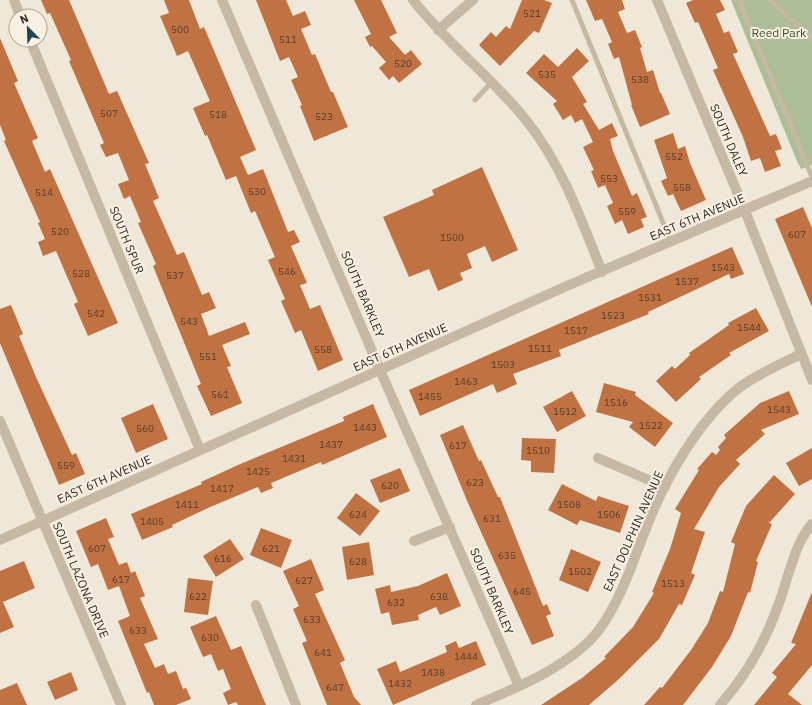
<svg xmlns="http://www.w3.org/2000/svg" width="812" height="705" font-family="'IBM Plex Sans',sans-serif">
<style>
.green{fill:#acbd98}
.building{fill:#c17243}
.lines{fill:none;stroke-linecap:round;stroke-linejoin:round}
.lane{stroke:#c7b8a4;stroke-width:5}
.street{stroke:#c7b8a4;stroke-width:10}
.labels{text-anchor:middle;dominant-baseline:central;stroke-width:4;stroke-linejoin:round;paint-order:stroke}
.number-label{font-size:10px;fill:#563d2c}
.park-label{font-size:12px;fill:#3d4f2a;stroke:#f8f1e3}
.street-label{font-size:12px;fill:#322b25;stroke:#f8f1e3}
</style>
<rect width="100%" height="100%" fill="#efe7d7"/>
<path class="green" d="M731,0H812V165L801,169L797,161Z"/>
<path class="building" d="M41,0H69L109,94L117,91L149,163L145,164L159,198L153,201L177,255L184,252L202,295L209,292L216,308L201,314L209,336L245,322L250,334L222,345L231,366L227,367L242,403L211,416L197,386L201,384L153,266L156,264L138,223L141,222L130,196L124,199L118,184L129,180L118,153L106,157L100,145L104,143L69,61L71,60L50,13L47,14Z
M164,0H189L200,29L204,27L256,150L240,157L248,175L263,169L288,232L294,230L300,242L291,246L307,283L300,285L310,309L320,305L343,360L318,371L301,330L295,333L281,301L285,299L268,260L275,257L255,211L251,213L236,176L226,180L207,135L205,136L193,108L210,101L188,51L177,56L160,16L169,13Z
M256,0H286L293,16L305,11L311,25L301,29L312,55L315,54L331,92H333L348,127L314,141L300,106L302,105L291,80L298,77L289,57L280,61Z
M354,0H381L397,33L389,37L405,55L411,50L422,64L399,83L393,76L389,80L379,68L386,62L372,46L370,47L365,37L371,34Z
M522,0H544L552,3L539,33L534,31L500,66L479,45L491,32L496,37L506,26L510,29Z
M586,0H622L625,9L618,12L627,33L635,30L642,47L640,48L647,72L653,70L660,93H661L670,114L640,127L631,105H632L619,57L614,59L608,44L612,42L602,19L595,21Z
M693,0H720L725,10L716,14L724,33L729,31L738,52L733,54L770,136L776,134L782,149L775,151L781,166L765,172L760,158L751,161L743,137L713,70L718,68L698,22L695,23L686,3Z
M0,38L18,81L14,83L38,138L32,141L45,172L50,169L118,323L88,336L74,304L78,302L56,251L43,256L38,242L45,239L38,223L40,222L4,141L6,140L0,125Z
M577,48L589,61L572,77L587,102L583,104L599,130L612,123L618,136L610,139L613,151L632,196L637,193L647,217L641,219L644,227L628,234L622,220L615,224L607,206L613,203L605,185L598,188L591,171L594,170L583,147L593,142L582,119L575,123L571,115L563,120L553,104L557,101L526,73L544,54L558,67Z
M673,133L678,149L685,146L690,163L706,200L681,211L673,194L668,196L661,181L667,178L654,140Z
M482,167L518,250L492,262L485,246L467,254L472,268L460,273L463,280L438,291L429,269L409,277L383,217L434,195L432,190Z
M803,207L812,228V307L775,219Z
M732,247L744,274L731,279L729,274L648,312L649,314L559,350L561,356L513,374L517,384L497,393L493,384L420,416L409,390Z
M11,305L23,334L19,336L36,377L72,455L76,453L85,474L59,485L0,343V309Z
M756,308L769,331L729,353L731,355L699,377L701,379L676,402L656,381L672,366L675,369L690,355L689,353L729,325L728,323Z
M604,383L636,392L635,395L673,423L655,447L629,427L633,422L596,412Z
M572,391L586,416L557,432L543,407Z
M789,391L799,414L761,430L765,434L736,460L740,464L719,487L694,529L705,532L691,573L695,575L682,605L679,604L659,639L619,679L589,705H541L582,678L606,658L604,657L633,627L654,593L652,592L670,549L681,513L675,509L699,470L697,469L712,452L716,455L720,450L718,447L726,438L724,435L760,403Z
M153,404L168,439L136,453L121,418Z
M373,404L387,437L322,465L321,462L271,483L273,488L261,493L258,487L208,508L172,525L173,527L142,540L131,514L202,484L201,482L238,465L344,421L343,417Z
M463,425L479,461L481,460L498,497H500L543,606L547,604L551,614L546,616L554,636L532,645L468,503L440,435Z
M522,438L556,439L554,473L531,472V461L521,460Z
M812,448V479L799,486L786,463Z
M400,468L410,491L380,503L370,480Z
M774,475L795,494L769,523L772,524L756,561L758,562L750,593L748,592L731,636L712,667L683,705H644L660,687L662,688L691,650L708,623L720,591L723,592L735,544L731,542L746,506Z
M562,484L596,501L598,496L629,506L620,533L580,520L577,525L548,510Z
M356,493L380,511L360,536L337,518Z
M106,518L114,537L108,539L119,565L127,562L131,573L135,571L145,596L140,598L158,639L144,644L155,668L164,664L168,674L176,671L183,689L186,688L191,699L176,705H154L149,692L147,693L118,621L130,616L119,586L108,590L98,564L91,567L76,531Z
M261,528L292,540L281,568L250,555Z
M230,539L244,559L216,577L203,556Z
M369,542L374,575L347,580L342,547Z
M571,549L601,562L588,592L559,580Z
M311,559L324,590L315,594L345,660L340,663L354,697L361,705H327L302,643L307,641L293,609L299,606L283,571Z
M24,561L35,588L3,602L14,627L0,633V571Z
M447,573L461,606L440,615L436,607L418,615L419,620L392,625L389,612L381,614L375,589L390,585L391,592L418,586Z
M188,578L213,581L208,615L184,612Z
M812,592V665L788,694L802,705H754L777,677L772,673L796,644L791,643Z
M216,616L231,650L241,646L266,705H238L236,702L228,705L223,693L231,689L223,669L218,671L211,654L203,657L190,627Z
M456,641L459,648L476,641L486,665L393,705L377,669L396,661L400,672L447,652L445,646Z
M71,672L78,690L55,700L47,682Z
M17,683L27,705H0V690Z"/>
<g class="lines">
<path class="lane" d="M572,0L671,242
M739,0L812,177
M770,0L812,39
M475,100L492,82"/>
<path class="street" d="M14,0L20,16
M222,0L380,370L519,686
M413,0C447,44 491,76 526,120C562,165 581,219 602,272
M657,0L745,211L812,380
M438,30L473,0
M30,40L200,450
M0,421L121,705
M598,458L665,487
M0,540L569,285L812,181
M414,541L450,527
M256,605L296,705
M476,705C516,688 571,666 599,630C621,600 633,561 647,526C665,479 700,418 740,387C756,375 783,363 801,354
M720,705C746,676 766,640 779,603C788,579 795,542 812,524"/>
</g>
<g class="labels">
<g class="number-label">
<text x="532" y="13">521</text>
<text x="180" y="29">500</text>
<text x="288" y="39">511</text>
<text x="403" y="63">520</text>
<text x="547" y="74">535</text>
<text x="640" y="79">538</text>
<text x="109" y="113">507</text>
<text x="218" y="114">518</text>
<text x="324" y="116">523</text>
<text x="674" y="156">552</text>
<text x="609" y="178">553</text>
<text x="682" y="187">558</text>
<text x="257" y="191">530</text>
<text x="44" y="192">514</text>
<text x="627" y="211">559</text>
<text x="60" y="231">520</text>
<text x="797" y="234">607</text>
<text x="452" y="237">1500</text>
<text x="723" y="267">1543</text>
<text x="287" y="271">546</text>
<text x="81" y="273">528</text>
<text x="175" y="275">537</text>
<text x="687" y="281">1537</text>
<text x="650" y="297">1531</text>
<text x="96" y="313">542</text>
<text x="613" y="315">1523</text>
<text x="189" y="321">543</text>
<text x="749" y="327">1544</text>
<text x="576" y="330">1517</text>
<text x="540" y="348">1511</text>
<text x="323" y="349">558</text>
<text x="208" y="356">551</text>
<text x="503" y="364">1503</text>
<text x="466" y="381">1463</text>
<text x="220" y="394">561</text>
<text x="430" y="396">1455</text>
<text x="616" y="402">1516</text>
<text x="779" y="409">1543</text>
<text x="565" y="411">1512</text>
<text x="651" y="425">1522</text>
<text x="365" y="427">1443</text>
<text x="145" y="428">560</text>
<text x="331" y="444">1437</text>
<text x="458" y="445">617</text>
<text x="538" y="450">1510</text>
<text x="294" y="458">1431</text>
<text x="66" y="465">559</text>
<text x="258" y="471">1425</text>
<text x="475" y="482">623</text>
<text x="390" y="485">620</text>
<text x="222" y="488">1417</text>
<text x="187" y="504">1411</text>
<text x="569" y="504">1508</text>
<text x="358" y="514">624</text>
<text x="609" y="514">1506</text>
<text x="492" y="518">631</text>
<text x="152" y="521">1405</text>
<text x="97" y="548">607</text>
<text x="271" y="548">621</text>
<text x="507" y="555">635</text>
<text x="223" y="558">616</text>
<text x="358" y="561">628</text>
<text x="580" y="571">1502</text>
<text x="121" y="579">617</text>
<text x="304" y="580">627</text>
<text x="673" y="583">1513</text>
<text x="522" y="591">645</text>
<text x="198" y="596">622</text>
<text x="439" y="596">638</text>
<text x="396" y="602">632</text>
<text x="312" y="619">633</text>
<text x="138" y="630">633</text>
<text x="210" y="637">630</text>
<text x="323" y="652">641</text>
<text x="466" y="656">1444</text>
<text x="433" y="672">1438</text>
<text x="400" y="683">1432</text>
<text x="335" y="687">647</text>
</g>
<g class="park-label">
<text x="779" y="32">Reed Park</text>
</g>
<g class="street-label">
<text transform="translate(729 140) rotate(67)">SOUTH DALEY</text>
<text transform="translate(697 217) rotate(-23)">EAST 6TH AVENUE</text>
<text transform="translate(127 240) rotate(68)">SOUTH SPUR</text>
<text transform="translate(363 294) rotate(67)">SOUTH BARKLEY</text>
<text transform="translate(400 347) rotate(-24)">EAST 6TH AVENUE</text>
<text transform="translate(104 479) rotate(-24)">EAST 6TH AVENUE</text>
<text transform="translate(633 531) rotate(-66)">EAST DOLPHIN AVENUE</text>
<text transform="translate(81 580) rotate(67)">SOUTH LAZONA DRIVE</text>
<text transform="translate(492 591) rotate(67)">SOUTH BARKLEY</text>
</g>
</g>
<g transform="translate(28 28) rotate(337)"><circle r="19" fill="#f8f1e3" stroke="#a9a297"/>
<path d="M0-3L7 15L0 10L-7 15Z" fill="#1d4752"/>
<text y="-6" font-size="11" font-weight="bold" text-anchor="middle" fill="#322b25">N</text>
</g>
</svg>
